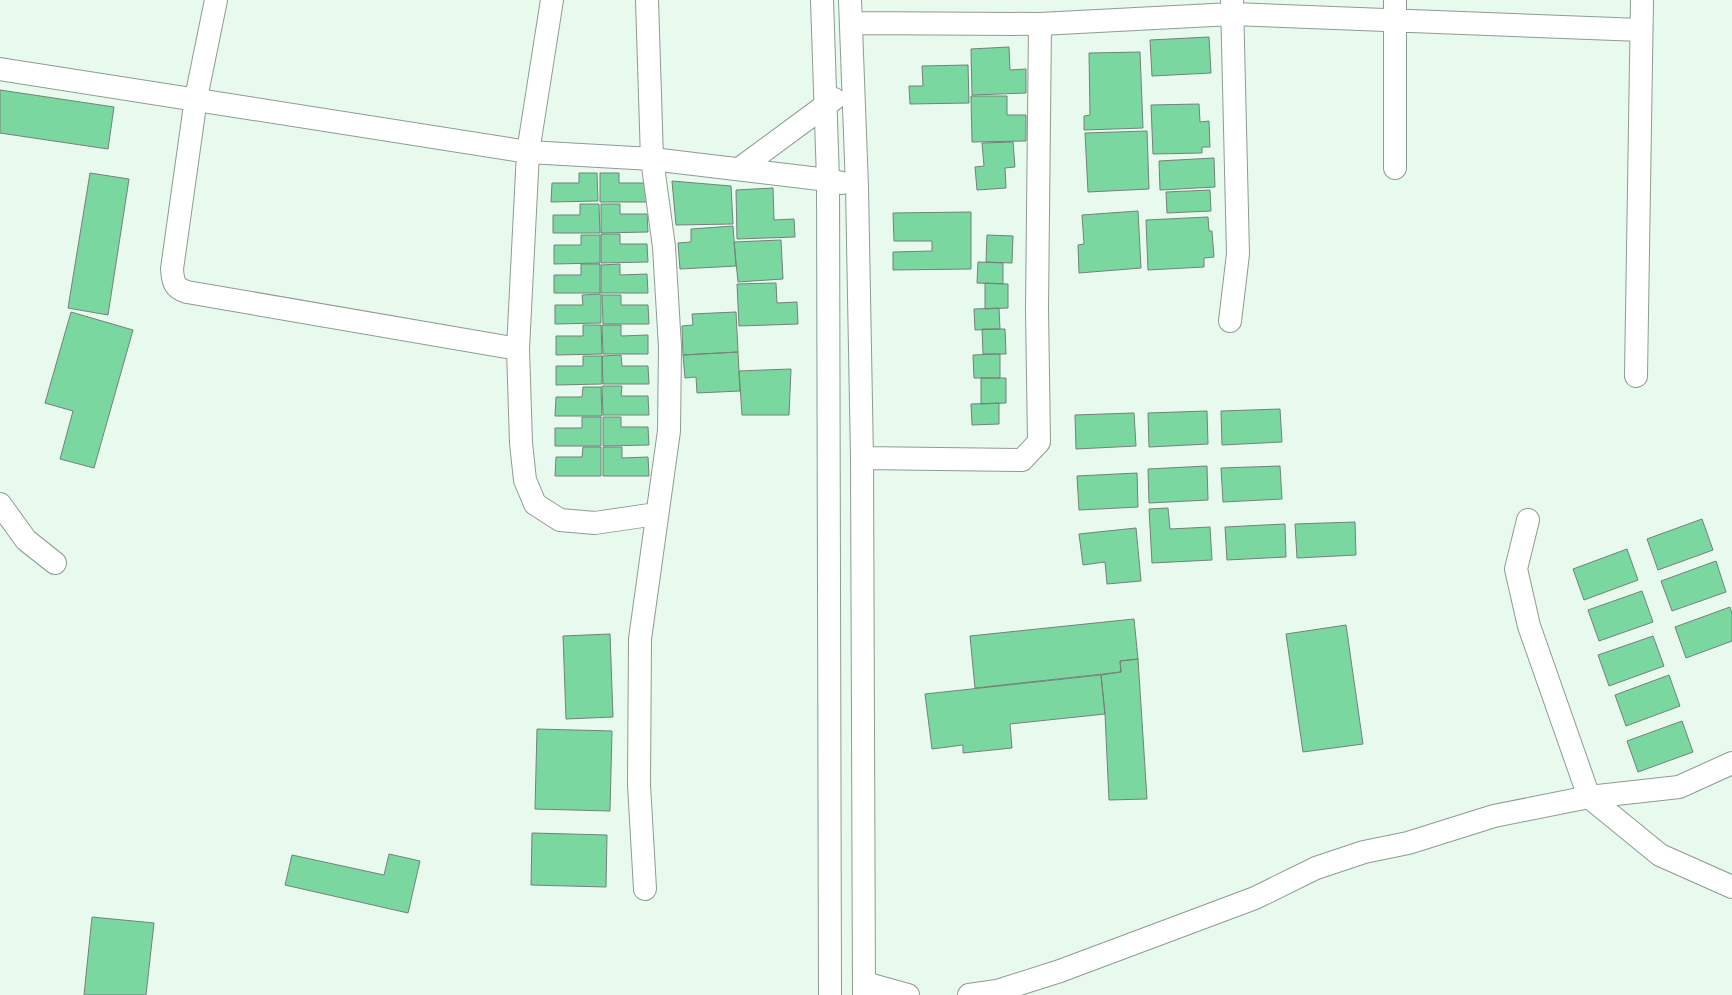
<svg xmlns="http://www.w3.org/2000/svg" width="1732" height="995" font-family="Karla,sans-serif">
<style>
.building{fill:#7bd7a0;stroke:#738278}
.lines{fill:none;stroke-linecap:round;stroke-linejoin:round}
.minor-casing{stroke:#8d9c92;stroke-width:24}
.minor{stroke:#fff;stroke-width:22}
</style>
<rect width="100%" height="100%" fill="#e8f9ee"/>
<path class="building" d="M1209,37L1211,73L1152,76L1150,40Z
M1009,47L1010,70L1026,69V93L972,95L971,49Z
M1140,52L1143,128L1084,130V116L1090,115L1089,53Z
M968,65L969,103L910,104L909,86H923L922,66Z
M0,90L114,107L108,149L0,133Z
M971,96H1007V115H1026V141L972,142Z
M1199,104L1200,122L1209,121L1210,147H1202V153L1153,154L1151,105Z
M1147,131L1149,189L1088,192L1085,133Z
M1013,142L1015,167L1005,168L1006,188L977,190L975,167L984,166L982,143Z
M1214,158L1215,187L1160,190L1159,161Z
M90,173L129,179L108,315L68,308Z
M579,173H597L598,201L551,202L552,183H579Z
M600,173H619V183H646L647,202H600Z
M672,181L731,186L733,224L676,225Z
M773,188L774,220L794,219L795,237L737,239L736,190Z
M1210,190L1211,211L1167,213L1166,192Z
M580,204H599L600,233H553V215H580Z
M601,204H620V214H647L648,232L601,233Z
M1138,211L1141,268L1079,273L1078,245L1084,244L1082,215Z
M971,212V269L893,270V252L932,251V241H894L893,213Z
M1208,217L1209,231H1212L1214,257L1204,258V267L1148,270L1146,220Z
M733,226L736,266L680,269L678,243L691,242V229Z
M601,234H620V244H647L648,262L601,263Z
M581,235H600V263L554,264V245H581Z
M987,235L1013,236L1012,263L986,262Z
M781,240L783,279L738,282L734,242Z
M978,262L1003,263V284L977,283Z
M581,264H600V293H554V275H581Z
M620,264V275L647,274L648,293H601V265Z
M776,283L777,303L797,302L798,324L739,326L737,284Z
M985,283L1008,284V308L985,309Z
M601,294V323L555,324V305H583L582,295Z
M602,295H621V305H648L649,324H603Z
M999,308L1000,329L975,330L974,309Z
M71,312L133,330L94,468L60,459L73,411L45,403Z
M736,312L738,352L683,355L682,326L693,325L692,314Z
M583,325H601L602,354L556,355V336H583Z
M602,325H621V336L648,335V354H603Z
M982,329H1005L1006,354H983Z
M738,352L740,391L697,393L696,377L685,378L683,355Z
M1000,354V378H974L973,355Z
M621,355L622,366H648L649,384H603L602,356Z
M583,356H602V384L556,385V366H583Z
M791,369L789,415H742L739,371Z
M981,378H1006V403L981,404Z
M602,386H622L621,396H648L649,415H603Z
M583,387H601L602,416H555L556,397H582Z
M999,403V424L972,425L971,404Z
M1280,409L1282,442L1222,445L1221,411Z
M1207,411L1208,444L1149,447L1148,413Z
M1134,413L1136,446L1076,449L1075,415Z
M582,417H601V446H555V428H582Z
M603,417H621V427H648L649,445L603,446Z
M583,447H601V476H555L556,457H582Z
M603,447H622V458L648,457L649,476H603Z
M1207,466L1208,500L1149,503L1148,469Z
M1280,466L1282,499L1223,502L1221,468Z
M1137,473L1138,507L1079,510L1077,476Z
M1168,508L1170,529L1210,527L1212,560L1152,563L1149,509Z
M1702,519L1713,550L1658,570L1647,539Z
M1355,522L1356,555L1297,558L1295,524Z
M1285,524L1286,557L1227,560L1225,527Z
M1136,528L1141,581L1107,584L1105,562L1083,565L1079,534Z
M1627,549L1638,580L1584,600L1573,569Z
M1716,561L1726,592L1672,611L1661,581Z
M1642,591L1653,622L1599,641L1588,610Z
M1730,607L1732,614V641L1686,658L1675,627Z
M1134,619L1138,659L1120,661L1121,672L975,688L970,636Z
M1346,625L1363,744L1303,752L1286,634Z
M610,634L613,717L566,719L563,636Z
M1653,636L1664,666L1609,686L1598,655Z
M1138,659L1147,799L1109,800L1105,714L1101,675L1121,672L1120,661Z
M1101,675L1105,714L1010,724L1012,748L963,753V745L932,749L925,694Z
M1669,675L1680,706L1626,726L1615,695Z
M1682,721L1693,752L1638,772L1627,741Z
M537,729L612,731L610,811L535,809Z
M532,833L607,835L606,887L531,885Z
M389,854L420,861L408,913L285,885L292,855L384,875Z
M92,917L154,923L146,995H84Z"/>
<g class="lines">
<defs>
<path id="minor" d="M216,0L196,98L172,269C173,282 174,288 187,292L518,349
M552,0L528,152L518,349L521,443L525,480L535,504L560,520L595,523L656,514
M822,0L828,180L830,995
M850,0L857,187L862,458L864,995
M852,23L1040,24L1232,14L1641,30
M0,69L528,152L652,159L828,180L842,183
M1395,168V0
M739,169L834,99
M1230,321L1238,254L1232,1
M1636,376L1642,0
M862,458L1022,460L1039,442L1037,309L1040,24
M0,504L26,540L55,563
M1528,520L1516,569L1529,626L1589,797L1660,855L1732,887
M645,889L639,785L640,639L669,431L670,347L664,247L652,159L647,0
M865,983L908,995
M969,995L997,991L1060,971L1255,898L1316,868L1364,852L1408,843L1494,816L1589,797L1679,787L1732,763"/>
</defs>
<use href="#minor" class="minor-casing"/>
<use href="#minor" class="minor"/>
</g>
</svg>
